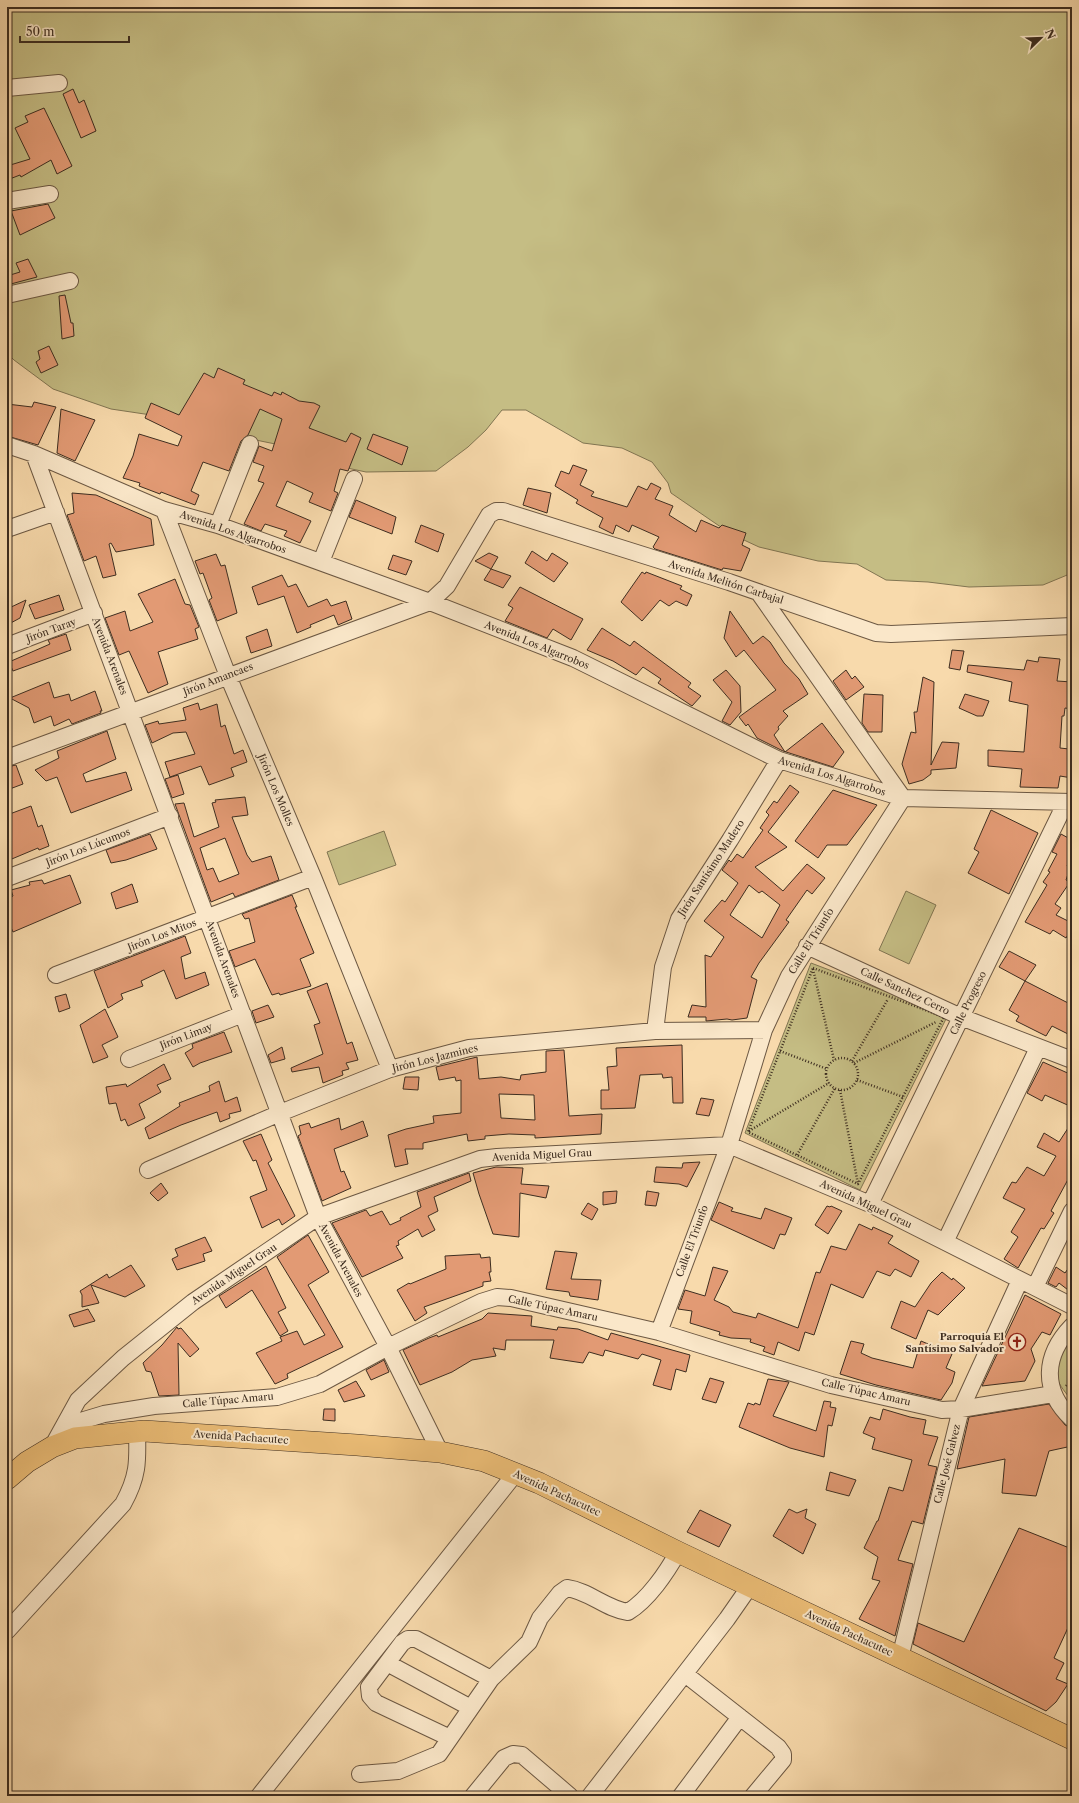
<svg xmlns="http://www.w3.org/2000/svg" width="1079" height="1803" font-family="'Libre Caslon Text',serif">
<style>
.green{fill:#c5bd84;stroke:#817552}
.building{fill:#e29a74;stroke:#3d2d20;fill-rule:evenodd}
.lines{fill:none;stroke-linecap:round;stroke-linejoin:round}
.minor-casing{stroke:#6c5843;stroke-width:18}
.major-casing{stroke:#3d2d20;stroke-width:22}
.path{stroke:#3d2d20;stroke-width:2.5;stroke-dasharray:1 2;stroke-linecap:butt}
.minor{stroke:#fae7c9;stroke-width:16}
.major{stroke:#ecbd76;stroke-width:21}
.labels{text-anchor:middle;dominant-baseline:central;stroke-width:4;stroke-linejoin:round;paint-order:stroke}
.street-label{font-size:10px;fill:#3d2d20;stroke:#fae7c9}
.poi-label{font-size:10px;font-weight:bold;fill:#3d2d20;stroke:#fae7c9;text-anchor:end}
</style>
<rect width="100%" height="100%" fill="#f8daac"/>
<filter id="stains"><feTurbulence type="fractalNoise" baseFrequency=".005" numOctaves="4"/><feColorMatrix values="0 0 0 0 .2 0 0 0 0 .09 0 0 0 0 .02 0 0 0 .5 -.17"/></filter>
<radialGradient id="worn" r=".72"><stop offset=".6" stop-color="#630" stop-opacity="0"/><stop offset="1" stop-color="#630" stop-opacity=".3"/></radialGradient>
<path class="green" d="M7,7H1072V573L1043,585L969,587L928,582L886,580L857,564L818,561L759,547L731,534L671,493L668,483L652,462L622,448L583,443L526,410H502L486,430L468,447L436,471L366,472L314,461L285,446L246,438L213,421L178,419L111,409L53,389L14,360L7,353Z
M384,831L396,865L339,885L327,852Z
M906,891L936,905L909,964L879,950Z
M811,963L948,1015L860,1190L745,1133Z
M1072,1334V1401C1067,1394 1059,1386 1057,1377C1052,1363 1064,1344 1072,1334Z"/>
<path class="building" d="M73,89L79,103L84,100L96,131L81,138L63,94Z
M44,108L72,166L57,174L51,160L21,177L20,175L7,180V166L30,159L15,128L28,122L25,116Z
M48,204L55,218L20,235L11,211Z
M28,259L37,277L7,285V276L20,272L16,263Z
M65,295L71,323H73L74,336L62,339L59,296Z
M49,346L58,365L41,373L36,362L40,359L38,351Z
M218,368L245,380L243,384L272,396L274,392L281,395L282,392L299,401L314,403L320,406L309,428L346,442L351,433L361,438L348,471L340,469L334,491L338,493L331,511L309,502L313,493L287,481L276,506L311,521L300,543L284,536L287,531L265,524L261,531L244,524L264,483L258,481L264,466L253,462L259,446L272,451L282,419L260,409L248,435L241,441L229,471L203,462L191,491L199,495L195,505L161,492L160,494L139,486L140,483L123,478L133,456L139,434L178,446L182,436L145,418L151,403L179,415L204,373L214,378Z
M34,402L56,407L38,445L7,436V404L32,407Z
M61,409L95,420L75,461L57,453Z
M373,434L408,447L402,465L367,449Z
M573,465L587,470L580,485L594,492L591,496L627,507L638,486L647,490L651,483L661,488L655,499L673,506L669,515L696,532L701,520L719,528L722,525L746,533L742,545L750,549L741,571L723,568L722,570L655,549L653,547L659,537L632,525L629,532L616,525L613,534L599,527L603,518L576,503L578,500L555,486L561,471L569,474Z
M528,488L551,493L547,513L523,505Z
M72,493L96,495L151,519L154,545L116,552L111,543L109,544L116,575L103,578L96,556L84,561L67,515L74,513Z
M356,500L396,517L392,534L349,517Z
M421,525L444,534L438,552L415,542Z
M532,551L547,561L552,553L568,563L554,582L525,563Z
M489,553L498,557L491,569L475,561Z
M216,554L221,566L225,565L237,613L217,621L209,600L212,598L203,573L200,574L195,561Z
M393,555L412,561L406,575L388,569Z
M491,569L511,576L503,588L484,580Z
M642,572L645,574L646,572L682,586L680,589L692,595L687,606L676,601L669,606L660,600L642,621L621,602Z
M282,575L288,587L296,584L308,607L327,599L331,606L346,601L352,619L338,625L334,615L310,625L311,627L297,633L284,596L258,605L252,587Z
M175,579L185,604L190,605L199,627L195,629L198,639L158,652L168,684L148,693L129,651L119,655L105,618L125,611L130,631L153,622L138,594Z
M520,587L583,619L571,640L553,629L547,638L505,621L513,608L508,605Z
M59,595L64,610L35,619L29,605Z
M26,600L20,618L7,625V609Z
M730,611L753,644L763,636L770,642L784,663L799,679L808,694L783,711L788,716L778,727L779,729L774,735L785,752L822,723L844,752L833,767L783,751L757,738L748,724L746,726L739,717L776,690L744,650L736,657L724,638Z
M602,628L630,646L634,641L691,683L688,687L701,696L692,706L658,683L661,679L643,667L636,675L613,661L587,650Z
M267,629L272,646L251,653L246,637Z
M66,634L71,650L13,671L9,662L50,644L48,640Z
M952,650L964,651L960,670L949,668Z
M1039,657L1060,659L1057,681L1072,682V709L1065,708L1064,716H1062L1060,748L1069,749L1068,758H1072V778L1060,776L1058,788L1020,787L1022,769L988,766V750L1024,752L1028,705L1009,701L1012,682L967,672L968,665L1024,670L1027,660L1038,662Z
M726,670L740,686L741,712L730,725L722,721L732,702L713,680Z
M846,670L852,679L855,676L864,687L846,700L833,681Z
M923,677L934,682L931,765L942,742L959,743L956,768L931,770V774L923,780L909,784L902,764L911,732L916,733L914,712H917Z
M49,682L54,698L69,694L71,701L95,691L102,711H100L101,713L72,724L69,719L54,726L51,716L34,723L29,708L10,698Z
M864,694L883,695L882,732H868L862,723Z
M965,694L989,701L983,716H977L959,708Z
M198,703L200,710L217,704L221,727L225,725L234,754L243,750L247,762L231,768L234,776L209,785L201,766L170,777L165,762L195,754L186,732L173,733L152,743L145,725L158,721L159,724L186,720L183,708Z
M107,731L116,759L83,774L86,782L126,772L132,790L71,813L57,777L46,781L35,770L59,758L57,751Z
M16,765L23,784L7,790V767Z
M178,775L184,794L172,798L165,779Z
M790,785L799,792L768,832L787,847L755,867L783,891L807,864L825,878L812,894L807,890L786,920L789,922L759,963L751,977L757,980L747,1018L732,1020L727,1019L706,1021V1017H688L692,1005L706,1007L705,955L711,957L724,937L704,921L722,900L725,902L738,883L722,870L729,860L731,862L737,854L743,858L763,830L760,828L769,815L766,812L774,801L777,803ZM749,885L759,893L762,891L780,905L762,938L730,915Z
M833,790L877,805L847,845H827L818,858L795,841Z
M245,797L248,815L232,817L247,855L252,862L271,856L279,880L235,897L233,893L211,902L175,804L184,803L194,837L219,827L212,803L216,802L215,800ZM225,838L239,874L219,882L213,868L207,870L200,848Z
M31,806L38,827L42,825L49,846L39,850L38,848L7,861V815Z
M991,810L1038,833L1009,894L968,873L979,852L974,849Z
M150,834L157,849L126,860L111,863L106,850Z
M1061,834L1072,840V857L1067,866L1070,868L1066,880L1070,882L1055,904L1061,908L1056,915L1072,923V928L1066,938L1053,930L1050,934L1025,922L1047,885L1043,882L1050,872L1048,871L1057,854L1052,852Z
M70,875L81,903L13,932L10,925L7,926V900L13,896L11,890L30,885L29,882L42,880L44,884Z
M132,884L138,902L116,909L111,893Z
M292,895L297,907H295L314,953L300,959L311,986L280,995L279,993L272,995L255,959L235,967L229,951L255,942L249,918L245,919L242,914Z
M185,936L191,953L181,957L185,979L205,972L209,985L176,999L164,970L141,981L143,986L121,994L123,999L108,1008L94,971Z
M1009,951L1036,965L1025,981L1072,1005V1025L1068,1034L1052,1026L1046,1036L1016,1021L1019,1016L1009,1010L1025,981L999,967Z
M327,983L347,1044L352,1042L358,1060L346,1063L349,1069L342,1071L343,1075L323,1083L319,1067L292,1072L291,1068L323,1054L314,1025L320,1023L307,991Z
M66,994L70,1008L59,1012L55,997Z
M268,1005L274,1017L256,1023L252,1011Z
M105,1009L118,1037L102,1045L108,1057L93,1063L80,1025Z
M224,1032L232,1052L200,1063L193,1067L185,1053L193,1048L192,1044Z
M682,1045L683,1103H673L672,1077L663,1078L662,1074L640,1075L635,1108L601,1109V1090H609L607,1067L617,1066L616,1048Z
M282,1047L285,1059L271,1063L268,1055Z
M564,1050L569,1116L602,1114L601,1134L535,1138V1135L509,1134L485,1136V1139L468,1141L467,1134L423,1143V1149H405L408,1164L395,1167L388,1135L406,1129L434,1123L433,1116L461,1113V1080L456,1081L455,1077L439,1080L436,1067L477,1057L479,1079L501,1077L520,1080L521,1075L546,1072V1051ZM499,1094L534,1095L535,1120L501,1118Z
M1043,1062L1072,1075V1107L1045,1095L1042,1101L1027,1093Z
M164,1064L171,1079L157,1085L161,1092L139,1104L145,1118L128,1126L125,1119L121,1121L116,1103L109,1104L106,1087L126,1084L127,1087Z
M405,1077H419L418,1090L403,1089Z
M219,1081L225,1102L237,1097L241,1111L229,1114L230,1118L220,1122L217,1112L181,1125L149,1139L145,1128L180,1106L179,1103L210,1091L209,1086Z
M701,1098L714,1100L709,1116L696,1114Z
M339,1118L341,1130L363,1121L368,1136L334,1149L341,1172L344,1171L351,1188L322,1201L298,1136L301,1134L299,1126L309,1123L311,1128Z
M1072,1122V1172L1051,1211L1054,1213L1044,1229L1041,1228L1018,1268L1004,1259L1018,1237L1011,1232L1025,1209L1003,1198L1012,1182L1016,1183L1027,1167L1044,1176L1056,1156L1037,1147L1044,1133L1059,1142Z
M261,1134L272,1160L268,1163L295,1216L282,1225L279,1219L262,1228L250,1197L267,1190L256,1160L253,1161L243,1141Z
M700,1162L687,1187L679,1184L654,1182L656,1167L682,1168L683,1163Z
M496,1167L523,1168L521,1184L549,1186L546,1198L520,1193L519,1237L493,1234L479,1194L473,1173Z
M469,1173L471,1181L434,1197L438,1211L428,1216L435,1230L422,1237L418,1229L398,1241L399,1245L396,1246L403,1258L362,1277L332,1223L366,1210L370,1216L382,1211L390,1225L401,1220L400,1218L421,1207L417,1192Z
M161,1183L168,1193L158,1201L150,1193Z
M617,1191L616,1203L603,1205V1192Z
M647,1191L659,1193L656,1206L645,1205Z
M719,1202L733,1208L731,1211L761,1219L765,1208L792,1218L785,1235L780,1234L774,1249L711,1220Z
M588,1203L598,1209L592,1220L581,1214Z
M827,1206L830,1207L831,1206L842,1211L828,1234L815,1225Z
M859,1224L872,1230L873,1227L893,1236L888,1243L919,1261L911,1277L895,1269L890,1276L877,1271L863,1298L831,1284L814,1335L805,1332L799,1351L778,1342L774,1355L763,1351L765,1347L750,1342L751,1339L731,1338L719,1335L720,1332L690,1323L692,1311L678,1309L685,1290L705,1296L713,1267L728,1271L714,1300L729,1307L733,1312L756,1318L758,1313L798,1328L816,1272L820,1273L831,1246L846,1250Z
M308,1235L329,1272L308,1285L343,1347L287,1374L288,1378L275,1384L256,1353L282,1341L280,1337L297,1331L304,1345L325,1335L277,1257Z
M205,1237L212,1251L203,1254L205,1261L177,1270L172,1259L178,1256L175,1249Z
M555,1251L577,1253L571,1279L601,1280L598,1300L570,1296L569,1292L546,1289Z
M480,1254L481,1258L490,1257L491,1272H489L491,1281L483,1282V1286L424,1307L427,1313L415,1321L397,1290L409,1283L410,1284L446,1269L445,1256Z
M1072,1263V1293L1059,1283L1056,1287L1048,1283L1056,1267L1065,1273Z
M131,1265L145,1286L125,1297L91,1285L99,1303L82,1307V1295L80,1291L107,1274L109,1278Z
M266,1266L286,1308L278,1312L288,1331L280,1336L252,1290L226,1308L219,1296Z
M942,1272L952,1280L953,1278L965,1288L938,1315L928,1310L916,1339L891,1328L901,1301L915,1307L931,1283Z
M1025,1295L1061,1314L1050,1335L1042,1332L1031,1349L1035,1361L1025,1381L982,1386Z
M88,1309L95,1321L74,1327L69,1315Z
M488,1313L532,1316L531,1326L557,1330L558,1327L578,1329L608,1340L611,1333L690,1355L686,1372L676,1369L671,1390L653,1385L661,1360L642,1354L638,1359L605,1350L603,1356L589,1352L583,1363L550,1358L554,1340H506L505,1350L493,1348L496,1356L472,1360L452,1372L420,1385L403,1350L429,1338L437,1335L438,1337L482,1319Z
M177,1327L178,1329L181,1328L199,1349L190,1357L178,1343L179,1395L159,1396L151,1372L146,1371L143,1363L162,1345Z
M851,1341L864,1344L861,1353L872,1358L913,1368L921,1341L952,1354L946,1368L955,1372L952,1383L941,1400L876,1385L840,1374Z
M384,1360L389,1372L371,1380L366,1370Z
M710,1378L724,1382L716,1403L702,1399Z
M768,1379L789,1382L773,1416L816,1431L824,1401L831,1402L830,1407L836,1408L832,1426L828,1425L824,1457L790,1448L739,1427L748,1403L754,1405L755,1403L760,1405Z
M356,1381L365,1396L344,1402L338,1390Z
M1049,1404L1065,1425L1072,1428V1446L1049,1451L1036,1496L1002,1493L1005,1459L957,1469L969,1417Z
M324,1409H335V1421L323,1420Z
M883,1409L910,1417L926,1420L923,1434L938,1437L928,1465L937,1467L923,1524L912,1521L898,1560L913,1564L895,1636L859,1619L880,1581L872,1579L878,1557L864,1548L877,1521H878L889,1487L903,1491L912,1460L872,1449L875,1438L863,1433L870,1417L880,1420Z
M830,1472L856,1480L849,1496L826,1490Z
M789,1509L797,1513L807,1509L805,1518L816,1524L803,1554L773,1536Z
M700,1510L731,1525L719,1547L687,1532Z
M1019,1528L1072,1549V1619L1054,1658L1064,1663L1056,1679L1068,1684L1056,1702L1046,1711L913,1644L918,1623L964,1642Z"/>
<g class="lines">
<defs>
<path id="minor" d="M7,88L59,83
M7,201L50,194
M7,295L70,281
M7,445L34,454L164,510L218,525L430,602L573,658L779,760L903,798L1072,802
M34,454L318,1217L388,1347L440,1452
M164,510L228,676L313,877L390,1069
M218,525L250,444
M7,529L56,512
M321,562L354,479
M7,646L94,613
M7,758L430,602L447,586L489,515L496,511H503L729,582L876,633L891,634L1072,626
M7,878L170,816
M807,946L961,1017L1072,1060
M56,975L313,877
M655,1031L663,967L679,919L730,840L779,760
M129,1059L243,1014
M148,1170L280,1113L390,1069L469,1048L655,1031L764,1030
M870,1204L1066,802
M945,1242L1038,1048
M1035,1287L1072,1211
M1072,1326C1044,1355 1041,1390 1072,1419
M659,1332L729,1145L764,1030L789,976L903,798L759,593
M64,1426L104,1414L154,1406L277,1397L320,1384L388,1347L481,1302L497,1297L511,1298L659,1332L831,1385L942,1410L961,1409L1053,1394
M52,1447L78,1400L123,1358L193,1302L318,1217L480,1159L497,1157L729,1145L870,1204L1072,1306
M7,1631L123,1504C138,1477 138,1462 137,1432
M900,1658L961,1409L1020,1280
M387,1663L471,1708
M685,1674L778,1747L783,1754V1760L753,1796
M450,1738L376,1703L370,1696L369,1687L402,1643L408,1639H416L491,1679
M360,1774L398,1771L439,1754L491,1679L529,1642L540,1618L560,1593L567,1588C589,1591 606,1609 628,1612C648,1600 667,1572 678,1552
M259,1796L515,1474
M473,1796L504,1758L513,1754L522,1755L570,1796
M590,1796L727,1619L750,1586
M681,1796L740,1717"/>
<path id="major" d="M7,1479L27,1462L52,1447L75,1438L144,1431L357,1445L440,1452L484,1461L539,1483L678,1552L1072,1739"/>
</defs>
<use href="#minor" class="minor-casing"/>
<use href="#major" class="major-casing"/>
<path class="path" d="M813,968L944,1017L858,1184L748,1132Z
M813,969L834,1060
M780,1051L827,1069
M826 1074a16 16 0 1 1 32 0a16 16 0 1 1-32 0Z
M852,1061L888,999
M854,1063L936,1022
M857,1080L903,1097
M840,1090L858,1184
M749,1131L829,1083
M797,1155L835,1088
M1066,1386L1072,1379"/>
<use href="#minor" class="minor"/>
<use href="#major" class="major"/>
</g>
<defs>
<symbol id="church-ring" viewBox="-11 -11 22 22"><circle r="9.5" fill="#fae7c9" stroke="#8f2418" stroke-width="1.5"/><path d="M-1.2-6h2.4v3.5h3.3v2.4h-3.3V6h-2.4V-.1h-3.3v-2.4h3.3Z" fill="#8f2418"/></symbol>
</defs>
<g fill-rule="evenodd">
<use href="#church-ring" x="1007" y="1332" width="20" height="20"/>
</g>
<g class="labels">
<g class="street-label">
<text transform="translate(233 532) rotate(19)">Avenida Los Algarrobos</text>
<text transform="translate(726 582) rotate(18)">Avenida Melitón Carbajal</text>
<text transform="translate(51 630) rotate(-20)">Jirón Taray</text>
<text transform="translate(537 645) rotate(22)">Avenida Los Algarrobos</text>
<text transform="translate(110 656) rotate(69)">Avenida Arenales</text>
<text transform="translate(218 679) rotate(-21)">Jirón Amancaes</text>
<text transform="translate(832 776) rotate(17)">Avenida Los Algarrobos</text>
<text transform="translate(276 790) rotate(67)">Jirón Los Molles</text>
<text transform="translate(88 847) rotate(-21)">Jirón Los Lúcumos</text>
<text transform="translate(711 868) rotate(-57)">Jirón Santísimo Madero</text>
<text transform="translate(162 935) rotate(-21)">Jirón Los Mitos</text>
<text transform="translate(811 941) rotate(-58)">Calle El Triunfo</text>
<text transform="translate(223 959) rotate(70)">Avenida Arenales</text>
<text transform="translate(905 991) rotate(25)">Calle Sanchez Cerro</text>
<text transform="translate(968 1003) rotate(-64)">Calle Progreso</text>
<text transform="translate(186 1036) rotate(-21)">Jirón Limay</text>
<text transform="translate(435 1058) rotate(-14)">Jirón Los Jazmines</text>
<text transform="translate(542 1155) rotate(-3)">Avenida Miguel Grau</text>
<text transform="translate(866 1204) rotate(25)">Avenida Miguel Grau</text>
<text transform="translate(692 1241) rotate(-70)">Calle El Triunfo</text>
<text transform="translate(341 1260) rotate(62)">Avenida Arenales</text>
<text transform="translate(234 1274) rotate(-34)">Avenida Miguel Grau</text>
<text transform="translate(553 1308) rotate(12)">Calle Túpac Amaru</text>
<text transform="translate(866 1392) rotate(13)">Calle Túpac Amaru</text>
<text transform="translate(228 1400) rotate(-5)">Calle Túpac Amaru</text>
<text transform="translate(241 1437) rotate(4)">Avenida Pachacutec</text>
<text transform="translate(947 1464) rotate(-76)">Calle José Galvez</text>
<text transform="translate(557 1493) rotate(25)">Avenida Pachacutec</text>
<text transform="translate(849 1633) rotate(25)">Avenida Pachacutec</text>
</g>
<g class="poi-label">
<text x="1004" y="1336">Parroquia El<tspan x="1004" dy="12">Santísimo Salvador</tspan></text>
</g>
</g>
<rect width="1079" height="1803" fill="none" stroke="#f8daac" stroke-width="24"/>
<rect x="8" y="8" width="1063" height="1787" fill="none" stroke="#3d2d20" stroke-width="2"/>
<rect x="12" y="12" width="1055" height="1779" fill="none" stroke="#3d2d20"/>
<g transform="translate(1041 38) rotate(67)" stroke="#fae7c9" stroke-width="3" paint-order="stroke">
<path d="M0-3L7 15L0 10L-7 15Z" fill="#3d2d20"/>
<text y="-6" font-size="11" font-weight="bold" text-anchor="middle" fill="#3d2d20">N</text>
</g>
<path d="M20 36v6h109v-6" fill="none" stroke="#3d2d20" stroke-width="2"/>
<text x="26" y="36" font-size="12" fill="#3d2d20" stroke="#fae7c9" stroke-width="3" paint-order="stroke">50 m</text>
<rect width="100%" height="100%" filter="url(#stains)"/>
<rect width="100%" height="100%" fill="url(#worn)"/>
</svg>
